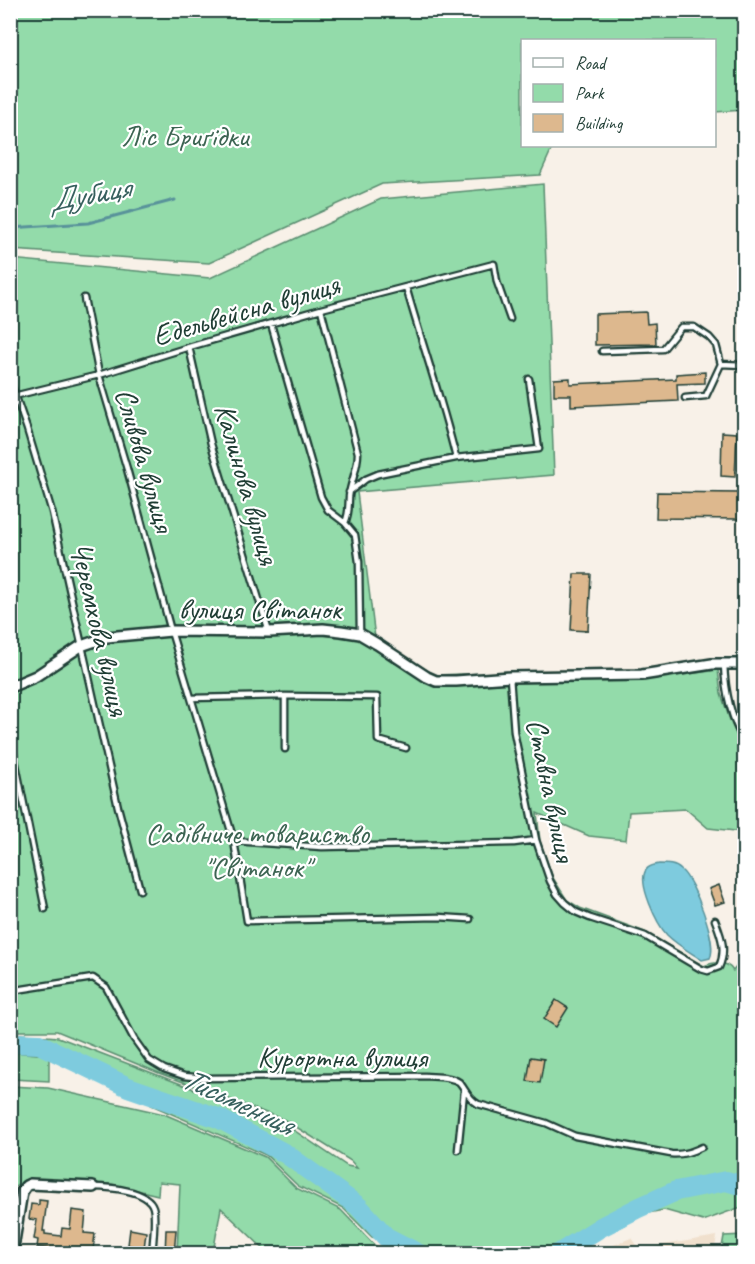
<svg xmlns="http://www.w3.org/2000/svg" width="755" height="1264" font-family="Caveat,sans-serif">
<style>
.built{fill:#f0e0cd}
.green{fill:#93dbaa;stroke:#598c6f;stroke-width:1.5}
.water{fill:#7ecbde;stroke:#58929a;stroke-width:1.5}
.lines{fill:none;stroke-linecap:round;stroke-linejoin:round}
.stream{stroke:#58929a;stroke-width:3}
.river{stroke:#7ecbde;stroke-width:20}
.building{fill:#ddb88e;stroke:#1f3d34;stroke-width:1.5}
.lane-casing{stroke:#1f3d34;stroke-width:9}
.street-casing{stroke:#1f3d34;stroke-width:14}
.lane{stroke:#fff;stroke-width:4.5}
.street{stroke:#fff;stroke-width:9}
.labels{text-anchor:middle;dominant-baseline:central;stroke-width:4.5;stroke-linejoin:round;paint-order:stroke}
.park-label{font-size:30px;fill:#3c6452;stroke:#fff}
.street-label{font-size:30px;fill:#1f3d34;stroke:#fff}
.water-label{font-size:32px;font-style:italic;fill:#37605e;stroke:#fff}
</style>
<rect width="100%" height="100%" fill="#f8f1e8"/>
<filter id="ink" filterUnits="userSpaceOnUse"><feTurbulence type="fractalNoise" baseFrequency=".0167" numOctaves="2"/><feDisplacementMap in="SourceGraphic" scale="12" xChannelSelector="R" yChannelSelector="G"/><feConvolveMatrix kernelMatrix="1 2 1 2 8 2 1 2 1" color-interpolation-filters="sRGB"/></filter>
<g filter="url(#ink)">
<path class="built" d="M717,1236L714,1253H594L631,1238L636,1245L645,1248Z"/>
<path class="green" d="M10,11H744V110L715,112L714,40H522V146H553L540,175L382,184L209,263L11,250Z
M543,184L554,475L357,492L375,638L435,675L517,672L518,682L645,680L718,670L721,694L731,723L744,751V832L708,828L686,809L629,812L626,840L589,836L537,813L540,841L553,878L567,900L580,908L645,932L704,966C714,962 726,960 733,971L744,957V1206L703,1221L664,1210L599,1222L546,1253L437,1254L429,1252L372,1237L343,1208L298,1186L266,1155L151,1105L132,1083L20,1034L58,1037L283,1123L347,1166L357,1168L351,1161L285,1120L159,1073L57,1031H11V259L210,278L381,199Z
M11,1052L49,1055V1081L11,1079Z
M10,1086L48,1088L164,1114L265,1157L296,1188L341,1210L382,1253H268L221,1208L213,1253H177L180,1184L159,1182L158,1195L112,1184L24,1180L11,1190Z
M744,1235V1253H721L724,1236Z"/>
<path class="water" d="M659,864C667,864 675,864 681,870C694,880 718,943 710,958L702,960C690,952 677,945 667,935C657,924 637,883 646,870C649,865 654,865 659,864Z"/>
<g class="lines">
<path class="stream" d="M10,228L88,223L175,200"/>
<path class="river" d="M10,1043L39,1044L128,1087L218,1118L286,1154L358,1206L386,1237L419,1254
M558,1254L601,1227L638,1208L676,1191L726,1181L744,1186"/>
</g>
<path class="building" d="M646,312L647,324L655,323L656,344L595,345V314Z
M705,372V383L677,384L678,401L571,406V395H554V379L570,378V384L676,379V374Z
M722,432L737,433L735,477L721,476Z
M657,492L740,493L739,519L656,518Z
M574,574H591L588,631L571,630Z
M719,885L725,902L715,905L709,889Z
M556,1000L568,1008L556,1027L544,1019Z
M531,1057L544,1059L540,1083L527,1081Z
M39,1200L47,1201L43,1231H45V1234L61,1236L62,1228L70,1229L72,1210L86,1212L84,1233L95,1234L93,1250L78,1248L77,1252L37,1247L38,1240L34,1239L37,1220L29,1219L31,1204L39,1205Z
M130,1229L146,1232L144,1248L128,1245Z
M166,1230H176L174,1254H165Z"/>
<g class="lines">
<defs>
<path id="lane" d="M406,287C422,344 442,400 456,458
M84,298L99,375L127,469L171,631L234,841L247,921L439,917L470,919
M321,309L358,453C358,466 353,477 350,490C347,504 351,509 345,523
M271,324L321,497L328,510L345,523L355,535L359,562L360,634
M189,347L211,444L269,632
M602,351L663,349L681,327H694L709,337L716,345L721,364L706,396L685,398
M721,364L744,365
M10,380L27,429L52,512L118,807L140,890
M10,397L99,375L189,347L321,309L494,264L497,282L510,319
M349,492L366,479L378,474L456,458L539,449L529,379
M724,664C725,691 731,718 744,741
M510,677L514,732L536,840L550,881L557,894L565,903L576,912L590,918L645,936L701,969L708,971L719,967C727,950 721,936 715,920
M285,696V749
M191,698L285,696L377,697L378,740L406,748
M10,735L45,909
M234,841L322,847L514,843L536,840
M10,991L93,978L106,987L134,1039L149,1060L164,1069L184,1076L205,1078L425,1076C435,1077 450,1076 459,1082C465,1088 467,1098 478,1104L546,1123L575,1136L671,1154C683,1155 691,1152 702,1147
M458,1150L464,1091
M93,1187C108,1187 148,1190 153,1207C156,1217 153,1242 152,1254"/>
<path id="street" d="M10,687L36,676L81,646L107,637L171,631L269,632L323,629L341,631L360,634L377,644L427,677L436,681H456L510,677L642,675L712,664H744
M12,1254L22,1192L26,1186L30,1184L93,1187"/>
</defs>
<use href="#lane" class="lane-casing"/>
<use href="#street" class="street-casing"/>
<use href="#lane" class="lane"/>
<use href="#street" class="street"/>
</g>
</g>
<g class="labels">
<g class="park-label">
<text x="185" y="136">Ліс Бриґідки</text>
<text x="257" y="833">Садівниче товариство<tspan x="257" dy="34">"Світанок"</tspan></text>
</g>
<g class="street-label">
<text transform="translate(246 310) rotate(-16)">Едельвейсна вулиця</text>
<text transform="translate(145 460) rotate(74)">Сливова вулиця</text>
<text transform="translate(247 484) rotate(74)">Калинова вулиця</text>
<text x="260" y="609">вулиця Світанок</text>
<text transform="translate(100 629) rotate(77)">Черемхова вулиця</text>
<text transform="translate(551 790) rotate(78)">Ставна вулиця</text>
<text x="342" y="1057">Курортна вулиця</text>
</g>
<g class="water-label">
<text transform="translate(89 194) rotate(-10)">Дубиця</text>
<text transform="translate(238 1101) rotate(25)">Тисьмениця</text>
</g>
</g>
<rect width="755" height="1264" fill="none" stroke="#fff" stroke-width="36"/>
<rect x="18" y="18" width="719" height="1228" fill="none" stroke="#1f3d34" stroke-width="2" filter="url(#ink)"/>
<rect x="521" y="39" width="195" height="108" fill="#ffffff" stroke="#a5b1ae" stroke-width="1.5"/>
<rect x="533" y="58" width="30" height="9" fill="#ffffff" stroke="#a5b1ae" stroke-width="1.5"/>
<text x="575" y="69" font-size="18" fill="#1f3d34">Road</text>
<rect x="533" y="84" width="30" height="18" fill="#93dbaa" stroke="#a5b1ae" stroke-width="1.5"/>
<text x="575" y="99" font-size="18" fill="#1f3d34">Park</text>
<rect x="533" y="114" width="30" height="18" fill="#ddb88e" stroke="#a5b1ae" stroke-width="1.5"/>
<text x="575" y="129" font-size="18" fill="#1f3d34">Building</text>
</svg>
